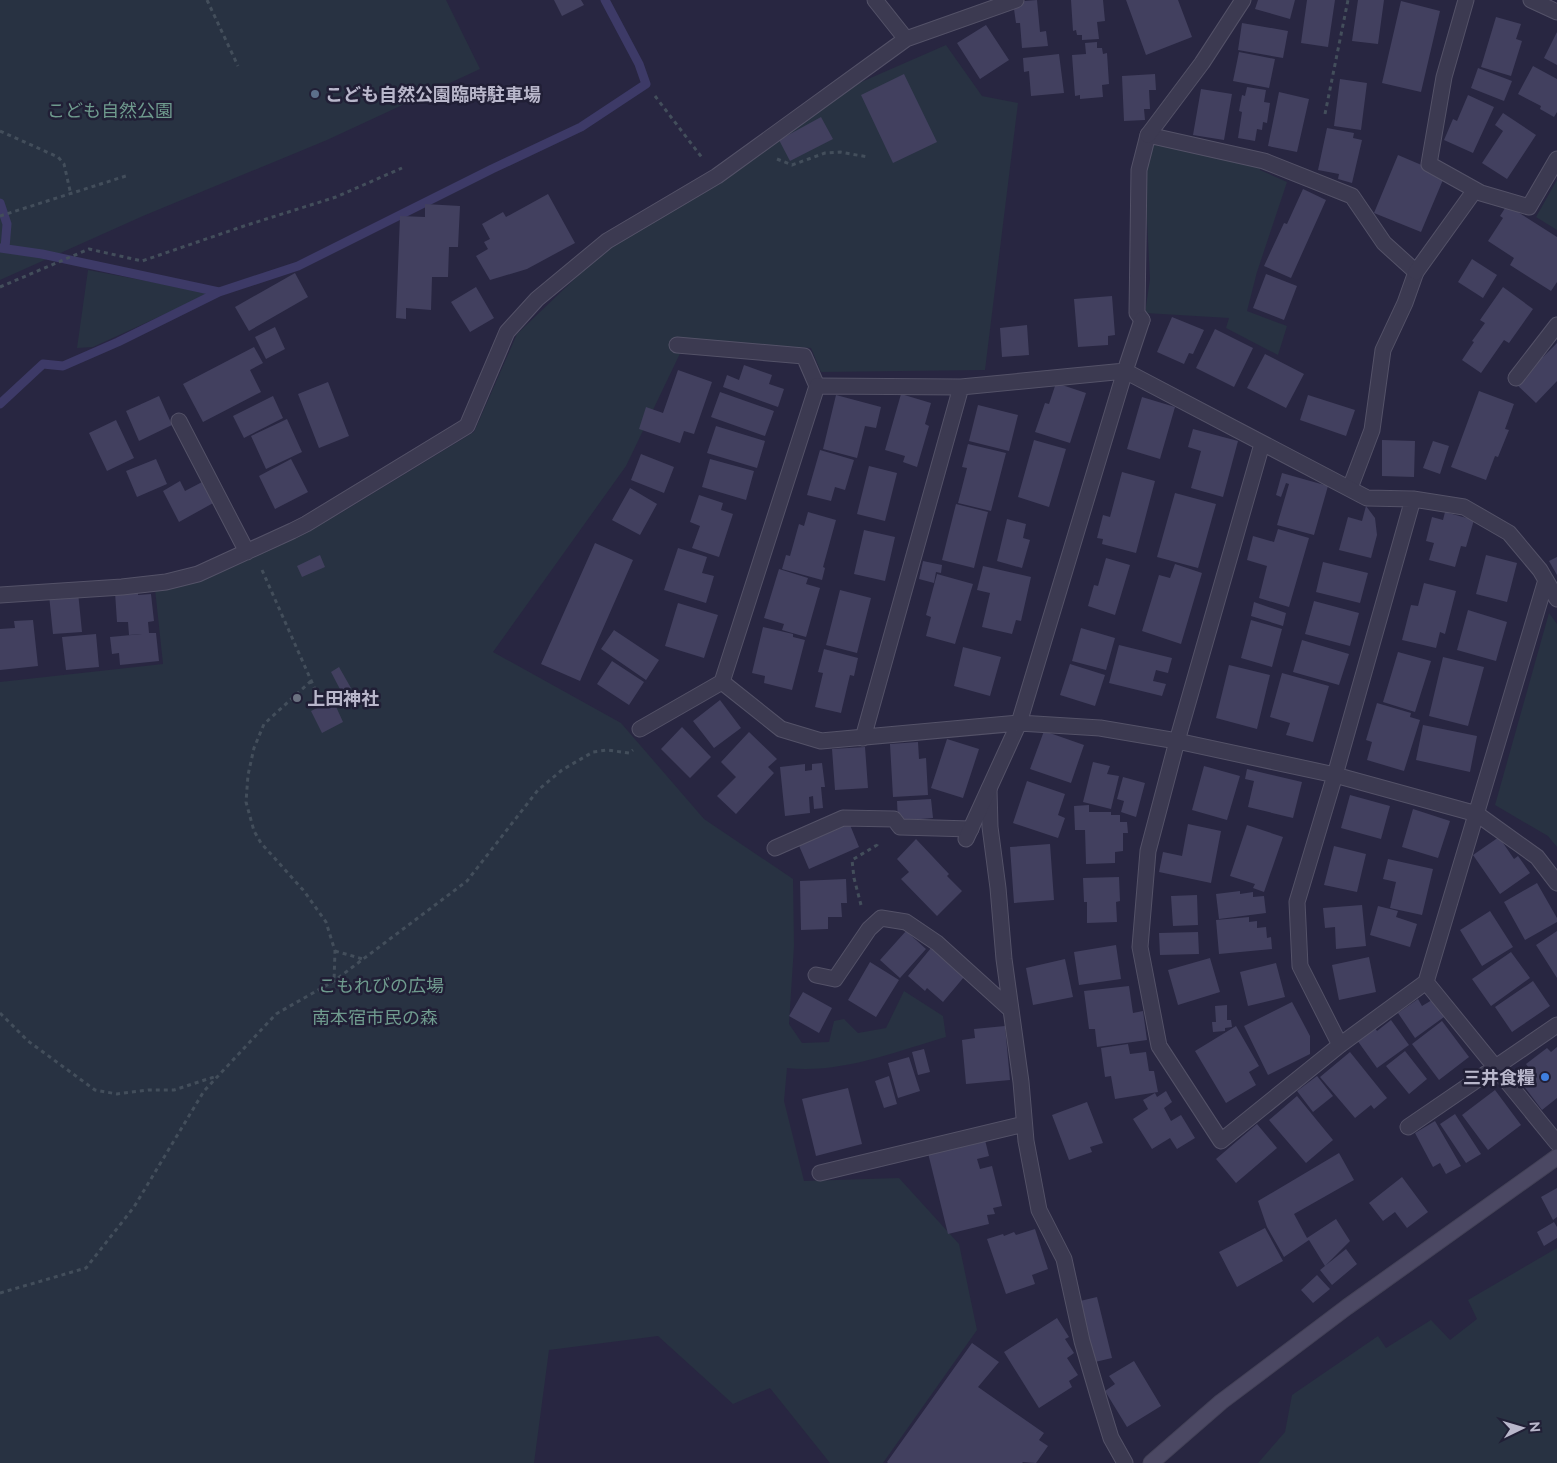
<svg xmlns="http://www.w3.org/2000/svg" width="1557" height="1463" font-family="Raleway,'Noto Sans JP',sans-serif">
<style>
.green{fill:#283242}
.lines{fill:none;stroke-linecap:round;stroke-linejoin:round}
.stream{stroke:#3d3a67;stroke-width:9}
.building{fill:#42405f}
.lane-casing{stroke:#545268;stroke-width:17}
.street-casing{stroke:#545268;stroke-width:17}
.secondary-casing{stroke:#434157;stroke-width:17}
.path{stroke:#434e5b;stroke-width:3;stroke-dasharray:4 4;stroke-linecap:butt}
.lane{stroke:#3c3a51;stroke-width:15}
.street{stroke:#3c3a51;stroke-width:15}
.secondary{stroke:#4b4863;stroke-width:15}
.service-dot{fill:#5c6f8a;stroke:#211f36;stroke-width:2}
.worship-dot{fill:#6b7280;stroke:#211f36;stroke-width:2}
.shop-dot{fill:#3f7fe0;stroke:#211f36;stroke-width:2}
.labels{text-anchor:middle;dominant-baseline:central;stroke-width:5;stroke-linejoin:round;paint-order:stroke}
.poi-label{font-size:18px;font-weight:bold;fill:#b9b7cb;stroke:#211f36;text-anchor:start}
.park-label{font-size:18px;fill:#6f9b8e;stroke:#211f36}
</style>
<rect width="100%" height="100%" fill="#282641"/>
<path class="green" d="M0,0H446L480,69L327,140L143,216L0,280Z
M946,45L982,96L1018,103L985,370L821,372L811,348L687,339L626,466L493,652L621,723L704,819L793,879L794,946L789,1024L802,1043L829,1042L834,1021L844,1019L858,1033L886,1028L904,991L943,1016L946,1037C894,1052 841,1074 787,1068L784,1101L804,1181L899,1178L959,1244L977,1330L883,1463H830L770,1388L733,1404L658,1336L549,1350L534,1463H0V682L163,664L155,589L287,540L339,514L474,432L517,334L609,246L739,164L859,83Z
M1152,142L1261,164L1260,170L1287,182L1257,272L1247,311L1287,326L1278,355L1226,328L1229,318L1145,313L1150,279L1145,181Z
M1557,180V230L1536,217Z
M88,270L211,293L93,347L77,348Z
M1549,613L1557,624V847L1548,836L1495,805Z
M1557,1248V1463H1258L1285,1432L1292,1395L1378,1336L1386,1348L1431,1320L1450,1340L1477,1319L1468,1300Z"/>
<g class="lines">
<path class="stream" d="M0,203L7,224L5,248
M0,248L42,254L219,292
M0,404L43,364L63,366L118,342L219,292L298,266L492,169L581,127L646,84L639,64L605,0"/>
</g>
<path class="building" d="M554,0H581L584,5L562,16Z
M1037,0L1040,32L1046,31L1048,46L1022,48L1020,23H1016L1013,2Z
M1071,0H1103L1105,21L1097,22L1099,39L1082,40V35H1077L1076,30L1073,31Z
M1126,0H1178L1192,37L1146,55Z
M1258,0H1295L1290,19L1255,9Z
M1307,0H1335L1328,47L1301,43Z
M1358,0H1384L1378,44L1352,41Z
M1401,1L1440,11L1421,92L1382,83Z
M1496,17L1521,24L1516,39L1522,41L1511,76L1481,67Z
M1242,23L1288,31L1283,58L1238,50Z
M986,25L1009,60L980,79L957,43Z
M1557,32V65L1544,58Z
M1097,42V48H1102L1103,54L1107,53L1109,84L1102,85L1103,97L1080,99V95L1075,96L1072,55L1086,54L1085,43Z
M1239,52L1275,59L1269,88L1233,81Z
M1059,54L1064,93L1031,96L1029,71L1024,72L1023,58Z
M1533,66L1557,79V112L1554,117L1540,109L1541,106L1518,94Z
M1478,68L1512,81L1504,101L1471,88Z
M904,74L937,142L893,163L861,95Z
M1155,74L1156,90H1149L1150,109H1144L1145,120L1124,121L1122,76Z
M1340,79L1367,83L1361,130L1334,126Z
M1247,87L1266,90L1264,102L1270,103L1267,123L1263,122L1262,130L1257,129L1255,141L1238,138L1242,112L1239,111L1242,95L1245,96Z
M1201,89L1232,94L1224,140L1193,135Z
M1279,92L1309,99L1297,152L1268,146Z
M1468,95L1494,107L1473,153L1444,140L1453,119L1457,121Z
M1503,113L1536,135L1507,179L1482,163L1503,131L1495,125Z
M821,117L833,139L790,161L779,140Z
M1327,128L1354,133L1353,138L1362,140L1352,183L1338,179L1339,174L1318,170Z
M1398,155L1445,175L1421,232L1374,213Z
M1303,189L1326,200L1291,278L1264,266L1284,223L1287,224Z
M548,194L575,243L527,269L490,280L476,256L488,249L484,242L490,239L482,224L503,212L506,217Z
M425,204L460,206L458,247H449L448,277H432L431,310L406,308V319L396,318L400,216L425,217Z
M1507,205L1557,237V282L1551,291L1510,265L1514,258L1488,241L1503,218L1500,216Z
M1472,259L1497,275L1483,298L1458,282Z
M295,273L308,297L249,331L235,307Z
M1266,274L1297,286L1284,320L1253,308Z
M476,287L494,318L470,332L451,302Z
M1503,287L1533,309L1509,343L1504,340L1481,373L1462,360L1474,342L1472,341L1485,323L1480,320Z
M1112,296L1115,335L1108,336V345L1078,347L1074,299Z
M1172,317L1204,330L1193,354L1189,353L1184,364L1157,352Z
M1027,325L1029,355L1002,357L1000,328Z
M275,327L285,349L266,359L255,337Z
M1215,329L1253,348L1234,387L1196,368Z
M1557,343V381L1536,403L1514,382L1541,354L1543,357Z
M254,347L263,363L250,370L261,392L203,422L183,384Z
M1265,354L1304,374L1286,408L1247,388Z
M744,365L772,375L769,384L784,389L778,407L723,387L727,375L739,380Z
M678,370L712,382L694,434L684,431L680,443L639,429L646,407L663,413Z
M328,382L349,436L319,448L298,394Z
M1056,383L1086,393L1070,443L1035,432L1045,403L1049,404Z
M1479,391L1514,404L1505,429L1509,430L1498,457L1495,456L1486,480L1451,467Z
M720,392L774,411L765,436L711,417Z
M901,394L931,403L925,424L929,426L917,467L903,462L905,456L885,450Z
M836,395L881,407L876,428L865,426L857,458L823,449Z
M1308,395L1355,410L1346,436L1300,420Z
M159,396L172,425L139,441L126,411Z
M273,396L283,418L244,438L233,416Z
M1142,397L1175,407L1160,459L1127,449Z
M978,405L1018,415L1009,451L969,441Z
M287,419L302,452L266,469L251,436Z
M116,420L134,458L107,471L89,433Z
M716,426L765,441L757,468L707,453Z
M1193,429L1238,441L1223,497L1191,488L1201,451L1188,447Z
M1034,440L1066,449L1049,507L1018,497Z
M1382,440L1415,441L1414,477L1382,476Z
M1433,441L1449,446L1440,474L1423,468Z
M968,444L1006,453L991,511L958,503L967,468L962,467Z
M820,450L854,460L845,490L835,487L831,501L807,495Z
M641,454L674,467L664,493L631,480Z
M156,459L167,484L137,497L126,471Z
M291,459L308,492L275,509L259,476Z
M710,459L754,471L746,500L702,487Z
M869,466L897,473L885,521L857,514Z
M1122,472L1155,481L1136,553L1102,544L1103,539L1097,538L1103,515L1110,517Z
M1282,473L1328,486L1314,535L1277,525L1289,484L1286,483L1281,497L1276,495Z
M180,481L185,491L204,481L215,502L179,522L163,491Z
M630,488L657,504L640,535L612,520Z
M1175,493L1216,504L1198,568L1157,557Z
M699,495L723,503L721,510L733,514L719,557L692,548L700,526L690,522Z
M956,504L988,512L974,568L942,560Z
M1366,506L1375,518L1377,535L1371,558L1339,550L1348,517L1362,521Z
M808,512L836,520L823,567L825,568L822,580L782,569L786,555L790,556L799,524L804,526Z
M1445,512L1474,520L1466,547L1461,546L1455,567L1429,560L1434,543L1426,541L1432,517L1443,520Z
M1007,519L1026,524L1023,538L1030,540L1022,568L997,561Z
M1278,529L1309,538L1289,607L1259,598L1267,566L1247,560L1253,536L1274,542Z
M864,530L895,537L885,581L854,574Z
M595,543L633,560L580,681L541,664Z
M678,548L707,557L702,573L714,576L706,603L664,590Z
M320,555L325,567L302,577L297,566Z
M1486,555L1517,563L1507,602L1476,594Z
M1557,557V575L1549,561Z
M1106,558L1130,565L1115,615L1088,606L1094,585L1098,586Z
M923,561L942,565L941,573L936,572L934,583L919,579Z
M1323,562L1368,573L1360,603L1316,592Z
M1175,564L1202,573L1181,644L1142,631L1159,575L1170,578Z
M983,566L1031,577L1021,621L1016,620L1012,634L982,627L990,593L977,590Z
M779,569L808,578L806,584L820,588L806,637L782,630L784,624L764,618Z
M937,574L973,584L955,644L926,636L931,617L926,615Z
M1424,583L1456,591L1445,634L1440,632L1436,648L1402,640L1411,605L1418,606Z
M138,590V595L151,594L154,621L148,622L149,633H156L159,661L120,665L119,653L112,654L110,637L142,634L129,635L128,622H117L115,592Z
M840,590L871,598L857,653L826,645Z
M78,592L82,632L53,634L49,595Z
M1314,601L1359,613L1350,646L1305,634Z
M1254,602L1286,613L1283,626L1251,616Z
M678,603L718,615L704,658L665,646Z
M1468,610L1507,622L1496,661L1457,650Z
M33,620L38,666L0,670V629L15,628L14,621Z
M1251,620L1282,629L1272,667L1241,658Z
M763,627L793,634V637L805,640L792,690L764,683L765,676L752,673Z
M1081,628L1115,638L1106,670L1072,661Z
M614,630L659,660L646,680L601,649Z
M96,634L99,667L66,670L62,637Z
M1302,640L1349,654L1339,685L1293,672Z
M1119,645L1172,658L1168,673L1156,670L1153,681L1166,684L1162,696L1109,683Z
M963,647L1001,657L990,696L954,686Z
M824,649L858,658L854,676L850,675L841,713L815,707L823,673L818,672Z
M1398,652L1431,661L1415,712L1383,702Z
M1443,657L1484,667L1468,726L1429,716Z
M612,661L644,682L629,705L597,684Z
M1070,664L1105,675L1095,706L1060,695Z
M1229,665L1270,675L1257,729L1216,718Z
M339,667L351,688L342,693L331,672Z
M1282,673L1329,686L1313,742L1286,735L1290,723L1270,717Z
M333,700L343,722L322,733L311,711Z
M720,700L741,728L714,748L693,721Z
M1377,703L1411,713L1410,717L1420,720L1404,771L1367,760L1372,742L1366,740Z
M1423,725L1477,736L1470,772L1416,760Z
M682,727L711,757L690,778L661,749Z
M1044,731L1084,745L1071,783L1030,769Z
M749,732L777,759L768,767L774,773L736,814L717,796L736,777L721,762Z
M947,739L979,749L963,798L931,788Z
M918,742L919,759L926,758L928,795L893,797L890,744Z
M865,747L868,788L835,790L832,749Z
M1093,762L1110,766L1107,774L1119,776L1111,809L1083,802Z
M822,763L825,787H821L823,808L814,809L813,796L809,797L810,813L785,816L780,767L805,764V771L812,770V764Z
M1204,766L1240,776L1227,820L1192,810Z
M1247,769L1302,782L1293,818L1248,807L1254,781L1245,779Z
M1123,777L1145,783L1136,817L1121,812L1124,801L1117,799Z
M1027,781L1065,794L1058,815L1065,818L1058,838L1013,823Z
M1350,795L1390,806L1381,839L1341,828Z
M931,799L933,818L898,821L897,801Z
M1089,805V812H1111V815H1120V822H1127L1128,833H1123V851L1115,852V863L1086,864L1085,830H1075L1074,806Z
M1413,809L1450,821L1438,858L1402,847Z
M848,820L859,847L809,869L797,841Z
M1188,824L1221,831L1211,883L1159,872L1163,852L1182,856Z
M1247,825L1283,837L1264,892L1253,888L1255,884L1230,876Z
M1499,837L1514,859L1518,856L1530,873L1500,894L1473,855Z
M916,839L949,874L947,876L962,891L937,916L901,879L909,872L897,859Z
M1050,844L1054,900L1014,903L1010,847Z
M1334,846L1366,854L1357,892L1324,885Z
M1388,859L1433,869L1422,915L1390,908L1396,882L1383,879Z
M1119,877L1120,901L1116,902L1117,922L1087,923V902H1084L1083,878Z
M846,879L847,903H841L842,917H828V929L801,930L800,881Z
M1537,883L1557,918V922L1525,940L1504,902Z
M1240,891V894L1253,892V897L1264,896L1266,913L1219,919L1216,894Z
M1197,895L1198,925L1173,926L1171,896Z
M1362,905L1366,946L1336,949L1335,927L1325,928L1323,908Z
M1378,906L1398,911L1396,917L1417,924L1410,947L1370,935Z
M1490,911L1513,947L1482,966L1460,930Z
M1249,917V922L1257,921V928L1266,927L1267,938L1271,937L1272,949L1219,954L1216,920Z
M906,931L926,949L900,978L880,960Z
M1557,931V978L1536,945Z
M1198,932L1199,954L1160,955L1159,933Z
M1116,945L1121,979L1079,985L1074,952Z
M931,948L964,977L943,1002L927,988L925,991L908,976Z
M1511,952L1530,978L1491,1006L1472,979Z
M1369,957L1376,992L1339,1000L1332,965Z
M1210,958L1220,992L1178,1005L1168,970Z
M1065,959L1073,997L1033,1005L1026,968Z
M870,962L899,980L876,1017L848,1000Z
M1276,963L1285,997L1248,1006L1240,972Z
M1533,981L1550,1006L1512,1032L1495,1007Z
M1129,986L1133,1013L1143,1011L1147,1040L1097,1047L1095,1029H1089L1084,991Z
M803,992L832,1008L819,1033L789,1016Z
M1418,999L1422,1006L1432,1000L1444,1017L1415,1038L1398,1013Z
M1292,1002L1310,1036V1054L1268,1075L1244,1026Z
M1227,1005V1020H1231L1232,1027L1225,1028V1031L1213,1032L1212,1022H1216L1215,1006Z
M1391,1020L1409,1045L1377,1068L1357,1040L1375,1028L1377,1031Z
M1442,1021L1469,1057L1439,1080L1412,1044Z
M1005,1026L1010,1080L966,1084L962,1040L975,1038L974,1029Z
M1236,1026L1259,1066L1249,1072L1256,1085L1226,1103L1195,1051Z
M1128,1044L1130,1054L1146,1052L1149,1071H1154L1158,1092L1115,1099L1111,1076L1105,1077L1101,1048Z
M1557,1047V1098L1542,1110L1517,1077L1529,1068L1526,1064L1547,1048L1551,1052Z
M924,1049L930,1072L918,1075L912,1052Z
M1405,1051L1427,1079L1409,1094L1386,1066Z
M1350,1052L1387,1098L1374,1109L1371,1105L1355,1118L1320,1077Z
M909,1057L920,1091L898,1098L888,1063Z
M889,1076L897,1104L884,1108L875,1081Z
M1317,1076L1333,1096L1313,1112L1297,1091Z
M848,1088L862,1144L816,1156L802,1099Z
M1495,1090L1521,1125L1488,1150L1462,1115Z
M1166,1091L1172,1102L1164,1108L1171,1121L1181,1115L1195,1138L1177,1149L1170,1138L1152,1149L1133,1119L1148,1109L1143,1100L1155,1093L1157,1097Z
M1297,1096L1333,1140L1306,1163L1269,1120Z
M1087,1102L1103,1143L1090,1147L1092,1152L1069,1160L1052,1115Z
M1455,1114L1481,1154L1466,1163L1440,1124Z
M1435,1121L1461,1166L1446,1174L1440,1163L1433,1167L1415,1133Z
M1257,1124L1277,1148L1236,1183L1216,1159Z
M985,1140L989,1156L977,1159L980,1169L992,1166L1002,1206L993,1208L995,1214L987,1215L989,1224L948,1234L928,1153Z
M1339,1153L1354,1180L1294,1214L1307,1238L1336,1219L1350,1241L1325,1266L1309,1240L1284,1257L1267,1227L1258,1201Z
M1402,1177L1428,1212L1407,1228L1395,1212L1383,1221L1369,1203Z
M1557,1188V1217L1553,1220L1541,1197Z
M1554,1222L1557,1227V1238L1544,1246L1537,1232Z
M1265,1228L1283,1261L1237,1287L1219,1252Z
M1035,1229L1048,1269L1032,1275L1035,1284L1006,1294L987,1239L1003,1234L1004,1236L1014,1232L1016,1235Z
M1346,1249L1357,1264L1332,1285L1320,1270Z
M1317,1275L1330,1289L1313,1303L1301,1290Z
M1097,1297L1112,1358L1095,1362L1080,1301Z
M1057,1318L1069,1337L1065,1339L1074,1353L1067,1358L1078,1375L1069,1381L1072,1387L1039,1408L1004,1352Z
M972,1343L999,1362L978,1387L1044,1433L1039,1440L1048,1446L1036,1463L1023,1462L1022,1463H888L887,1462Z
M1134,1361L1161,1406L1127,1427L1105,1391L1115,1384L1109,1376Z"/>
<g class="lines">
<defs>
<path id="lane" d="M1142,320L1137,313L1139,170L1148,135L1264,161L1352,196L1384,243L1416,272L1405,303L1383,350L1372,430L1350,488
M677,345L804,356L817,386
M1516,378L1557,325
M989,789L990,827L998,888L1004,959L1021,1082L1026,1141L1039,1210L1064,1259L1082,1341L1099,1399L1111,1438L1125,1463
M775,848L843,818L894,819L900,827L971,829
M816,975L835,979L869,929L881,918L906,922L937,943L1011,1010
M820,1173L1024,1124"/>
<path id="street" d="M875,0L906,39
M1466,0L1444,77L1429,164L1481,193L1529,207L1557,159
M1531,0L1557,12
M1148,135L1202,63L1243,0
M1416,272L1475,190
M179,421L247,552
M1262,444L1177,741L1148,851L1140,947L1159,1046L1221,1141L1340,1045L1426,982L1546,580
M0,595L122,587L166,582L198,574L292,531L306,524L467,426L507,332L537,299L607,241L717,176L906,39L1016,0
M722,682L781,729L821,741L1019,723L1100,728L1177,741L1335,775L1477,814L1537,857L1557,883
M640,729L722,682L817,386L961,387L1125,371L1367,498L1413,499L1464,507L1509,533L1540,570L1557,599
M863,738L961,387
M966,839L1019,723L1125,371L1142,320
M1426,982L1557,1143
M1340,1045L1300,966L1297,902L1335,775L1413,499
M1408,1127L1557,1025"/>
<path id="secondary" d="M1151,1463L1221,1402L1347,1307L1557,1157"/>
</defs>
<use href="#lane" class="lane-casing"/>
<use href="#street" class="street-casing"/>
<use href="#secondary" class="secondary-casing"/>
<path class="path" d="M207,0L238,66
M655,96L703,159
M1325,114L1348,0
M0,131L58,157L64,164L71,195
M777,159L792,165L825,153L840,152L868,157
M0,216L129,175
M0,287L89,249L142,261L244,226L336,197L402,168
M262,570L322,705
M311,681L264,724L254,748L248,775L246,802L254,831L261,843L304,891L326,922L335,951L334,981
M861,905L854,878L852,860L877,845L878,842
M335,951L363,959
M0,1013L28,1041L95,1090L117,1094L148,1090H174L217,1076
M0,1293L86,1268L134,1207L204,1091L276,1014L334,981L467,881L538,790L562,770L593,752L607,750L629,753L633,750"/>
<use href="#lane" class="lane"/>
<use href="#street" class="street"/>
<use href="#secondary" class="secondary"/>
</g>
<circle class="service-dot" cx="315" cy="94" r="5"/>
<circle class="worship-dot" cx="297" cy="698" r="5"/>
<circle class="shop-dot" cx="1545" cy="1077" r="5"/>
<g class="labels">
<g class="poi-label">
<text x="325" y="94">こども自然公園臨時駐車場</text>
<text x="307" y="698">上田神社</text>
<text x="1535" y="1077" text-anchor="end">三井食糧</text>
</g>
<g class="park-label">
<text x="110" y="110">こども自然公園</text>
<text x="381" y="985">こもれびの広場</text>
<text x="375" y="1017">南本宿市民の森</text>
</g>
</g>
<g transform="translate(1522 1428) rotate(85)" stroke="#211f36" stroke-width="4" paint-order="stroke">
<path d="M0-4L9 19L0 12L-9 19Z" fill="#b9b7cb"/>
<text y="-8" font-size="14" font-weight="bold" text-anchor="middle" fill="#b9b7cb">N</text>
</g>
</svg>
